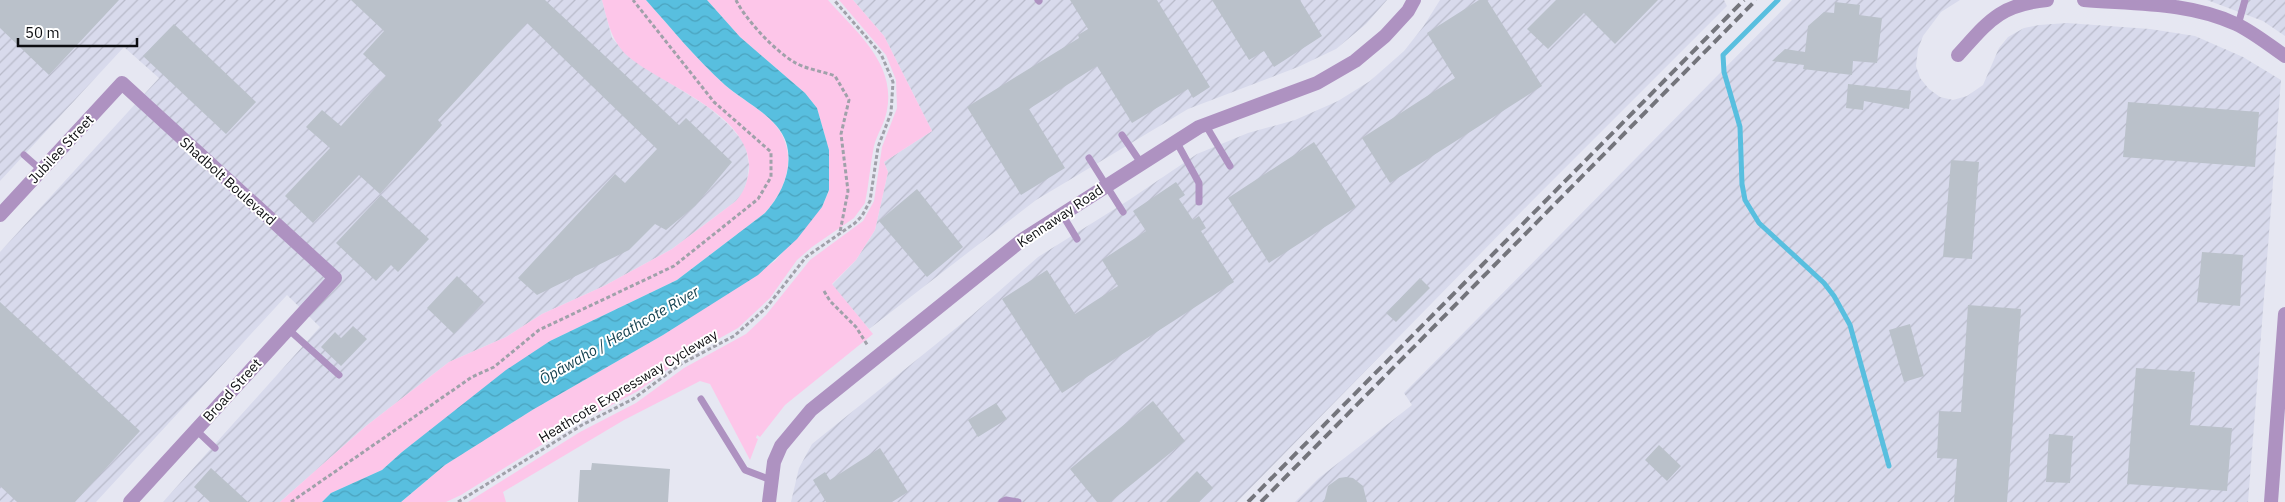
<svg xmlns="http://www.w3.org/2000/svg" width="2285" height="502" font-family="'IBM Plex Sans',sans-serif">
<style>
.industrial{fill:url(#industrial-furrows)}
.green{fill:#fdc6e9}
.water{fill:url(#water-waves)}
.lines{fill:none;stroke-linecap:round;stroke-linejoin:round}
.stream{stroke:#58bfdf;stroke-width:5}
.building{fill:#bac1ca}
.path{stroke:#a0a1aa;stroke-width:3;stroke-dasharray:4 2.5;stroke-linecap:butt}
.lane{stroke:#ae92c1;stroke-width:7}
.street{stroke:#ae92c1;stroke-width:14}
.rail{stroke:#74757c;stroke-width:4;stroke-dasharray:10 5;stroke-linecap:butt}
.labels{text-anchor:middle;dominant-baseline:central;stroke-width:4;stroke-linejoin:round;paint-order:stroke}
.street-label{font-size:14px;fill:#0d0e11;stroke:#fff}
.water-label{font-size:15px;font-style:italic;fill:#144250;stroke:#fff}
</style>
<defs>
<pattern id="industrial-furrows" width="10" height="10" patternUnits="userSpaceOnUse" patternTransform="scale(1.25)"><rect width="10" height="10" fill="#d8daec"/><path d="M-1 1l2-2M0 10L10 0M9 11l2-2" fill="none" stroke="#b8bac9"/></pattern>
<pattern id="water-waves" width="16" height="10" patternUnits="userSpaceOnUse" patternTransform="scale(1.25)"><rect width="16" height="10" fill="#58bfdf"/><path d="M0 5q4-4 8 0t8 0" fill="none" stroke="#4ba3be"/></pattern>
</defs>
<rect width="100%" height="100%" fill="#e6e7f2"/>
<path class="industrial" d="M0,0H602L612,38L629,57L708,107L729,125L745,144L749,165L747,181L743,193L736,201L672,249L604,286L542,314L506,337L449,362L366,426L280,502H163L320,327L287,295L96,502H0V252L159,78L124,47L0,181Z
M853,0H1387L1366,24L1336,49L1298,67L1188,109L1036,200L869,329L832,285L856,260L875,230L888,172L884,162L932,131L884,36Z
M1440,0H1724L1727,6L1532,201L1237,502H791L799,468L812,444L971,316L1038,257L1129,200L1197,154L1248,133L1295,120L1338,101L1370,81L1404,51L1423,27Z
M1792,0H1960L1941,12L1923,36L1918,49L1916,66L1920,78L1929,89L1940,97L1953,100L1967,96L1983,85L1999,48L2008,37L2024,28L2039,25L2067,23L2150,29L2195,36L2243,57L2281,80L2248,502H1295L1319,478L1412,405L1404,393Z
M2207,0H2285V36L2263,21Z"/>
<path class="green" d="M602,0H646C672,29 696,59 725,85C744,102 777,116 785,142C794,168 782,194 765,213L677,280L550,341L402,452L382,470L331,493L322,502H280L366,426L449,362L506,337L542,314L604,286L672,249L736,201C744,192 747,183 749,171C754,115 663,86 629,57C611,42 608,22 602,0Z
M707,0H828C856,32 896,63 887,110C885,123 877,134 874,146C870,165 869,184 865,203L854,218L812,247L797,260L770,298L738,328L679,361L638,391L572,426L461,495L446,502H401L445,465L534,409L663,335L775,261L822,207L829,191V150L817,108L805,93L740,37Z
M839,0H853L884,36L932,131L884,162L888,172L875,230L856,260L832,284L873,334L785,405L760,437L757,435L756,438L758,439L750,460L710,384L700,381L624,420L503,492L506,502H468L580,432L636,403L684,368L746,334L766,315L810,260L863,221L874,201L882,147L897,108L896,80L886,55Z"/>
<path class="water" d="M646,0H707L740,37L805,93L817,108L829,150V190L822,207L797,239L758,275L663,335L534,409L445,465L401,502H322L331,493L382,470L402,452L506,370L550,341L677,280L765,213C782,194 794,168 786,142C777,116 744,102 725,85C696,59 672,29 646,0Z"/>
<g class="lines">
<path class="stream" d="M1778,0L1723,55L1724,72L1740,127L1742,184L1745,200L1759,223L1824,283L1834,296L1850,325L1889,466"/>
</g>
<path class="building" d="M0,0H119L49,75L0,28Z
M351,0H545L679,125L686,118L732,162L695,206L666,230L655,224L629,250L537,295L518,278L615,174L625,183L657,149L527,23L438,120L442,125L380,194L359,175L313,223L285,196L330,148L306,127L322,110L341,126L386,76L363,54L384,31Z
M1070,0H1157L1210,87L1193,98L1188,89L1132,123L1097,66L1029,109L1065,168L1021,195L967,107L1079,38L1078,35L1088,29Z
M1212,0H1300L1322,36L1274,67L1264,51L1249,60Z
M1479,0H1487L1542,86L1390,183L1362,138L1455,78L1427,33Z
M1556,0H1658L1615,44L1584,13L1548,49L1527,29Z
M1835,2L1860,5L1859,15L1882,18L1877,63L1853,61L1852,75L1803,69L1804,65L1772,61L1785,49L1805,52L1808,26L1824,12L1834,13Z
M174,24L256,102L226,134L143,56Z
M1848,84L1911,91L1909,109L1864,101L1863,110L1846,108Z
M2128,102L2259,112L2255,167L2123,157Z
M1314,142L1356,207L1269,263L1228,198Z
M1951,160L1979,162L1972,259L1943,257Z
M1176,182L1185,195L1179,199L1193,220L1199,216L1206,228L1201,231L1234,282L1062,393L1002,299L1047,270L1075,314L1118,286L1102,260L1146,231L1133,211Z
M917,189L963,247L927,277L879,221Z
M381,195L429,239L398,272L391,265L376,281L336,243Z
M2202,252L2243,255L2240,306L2197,302Z
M457,276L484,302L454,334L427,308Z
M1420,278L1430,288L1396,322L1386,313Z
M0,302L140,431L75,502H17L0,486Z
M1968,305L2021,309L2007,502H1954L1957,459L1937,458L1939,411L1961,412Z
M1910,324L1924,376L1904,382L1889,330Z
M353,326L367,339L341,366L321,347L335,332L341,338Z
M2136,368L2195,372L2190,425L2232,428L2227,491L2127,484Z
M1153,401L1185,441L1110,502H1097L1070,469Z
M996,403L1007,419L978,437L968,420Z
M2049,434L2073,436L2070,483L2046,482Z
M1659,445L1681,466L1667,481L1645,460Z
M880,448L908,492L892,502H826L813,480L825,472L830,480Z
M592,463L670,469L668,502H578L580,470H591Z
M211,468L248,502H210L194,487Z
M1197,471L1213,488L1199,502H1166Z
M1346,477L1353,478L1363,486L1367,502H1324L1328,486L1339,478Z"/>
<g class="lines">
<path class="path" d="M736,0C745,19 775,51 794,62C805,69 822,71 835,76L849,100L841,134L848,191L840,232
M824,291L830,301L856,327L868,346
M291,502L472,377L494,367L539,330L674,266L758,199L771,177V152L714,102L633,0
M458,502L582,425L633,399L681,364L734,336L766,308L806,257L855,223L862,216L870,201L878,147L891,113L893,82L881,54L834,0"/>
<path class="lane" d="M1038,0L1039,1
M2238,25L2245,0
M1205,124L1230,166
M1122,135L1141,163
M1176,141L1199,183V202
M24,155L41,170
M1089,158L1123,212
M1062,214L1077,239
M288,329L339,375
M701,399L745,470L771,480
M196,430L215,448
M1002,502L1006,500L1018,502"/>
<path class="street" d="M2084,0C2135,4 2189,2 2236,24C2253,32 2269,45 2285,56
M1958,55C1989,21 1999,5 2047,0
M0,215L122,83L335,278L130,502
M769,502L774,462L781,446L811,410L1022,240L1199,127L1317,83L1355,61L1385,36L1408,11L1414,0
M2271,502L2285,314"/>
<path class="rail" d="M1248,502L1744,0
M1261,502L1756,0"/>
</g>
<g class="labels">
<g class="street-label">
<text transform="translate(61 149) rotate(-47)">Jubilee Street</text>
<text transform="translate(228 181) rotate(42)">Shadbolt Boulevard</text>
<text transform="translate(1060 216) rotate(-34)">Kennaway Road</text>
<text transform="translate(628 386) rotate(-31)">Heathcote Expressway Cycleway</text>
<text transform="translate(232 390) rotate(-48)">Broad Street</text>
</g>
<g class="water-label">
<text transform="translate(619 335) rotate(-30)">Ōpāwaho / Heathcote River</text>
</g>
</g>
<path d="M18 38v8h119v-8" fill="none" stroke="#0d0e11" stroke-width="2.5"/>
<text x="25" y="38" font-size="15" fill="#0d0e11" stroke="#ffffff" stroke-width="4" paint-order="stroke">50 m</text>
</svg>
